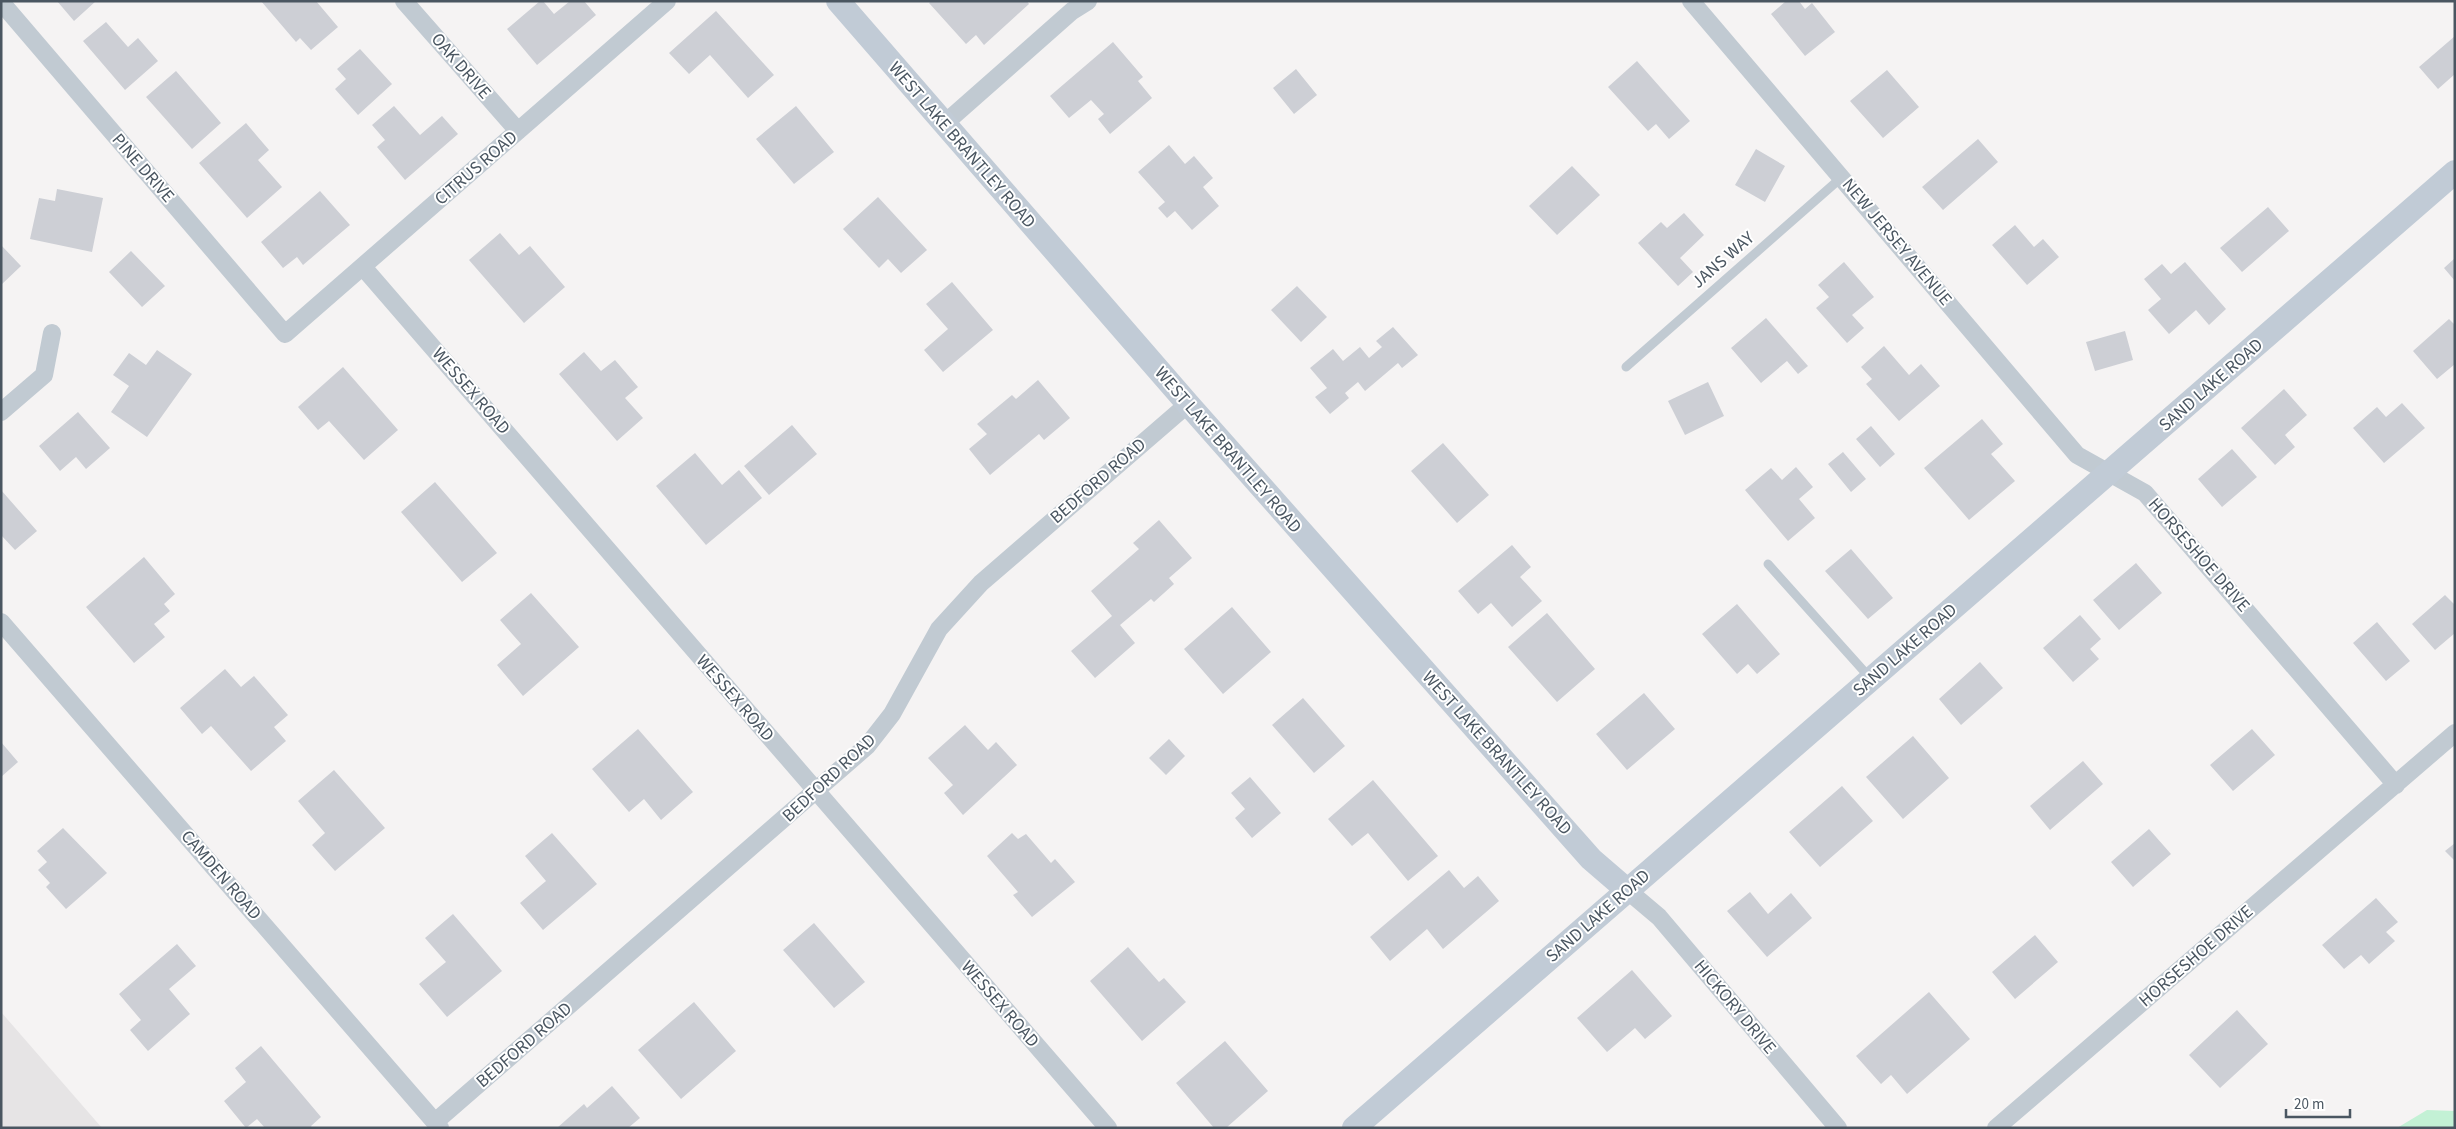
<svg xmlns="http://www.w3.org/2000/svg" width="2456" height="1129" font-family="'Source Sans 3',sans-serif">
<style>
.education{fill:#e6e4e5}
.green{fill:#c3f1d5}
.building{fill:#cdcfd5}
.lines{fill:none;stroke-linecap:round;stroke-linejoin:round}
.lane{stroke:#c1cad2;stroke-width:9}
.street{stroke:#c1cad2;stroke-width:18}
.secondary{stroke:#c1cbd6;stroke-width:24}
.labels{text-anchor:middle;dominant-baseline:central;stroke-width:4;stroke-linejoin:round;paint-order:stroke}
.street-label{font-size:18px;fill:#4a5661;stroke:#fff}
</style>
<rect width="100%" height="100%" fill="#f5f3f3"/>
<path class="education" d="M1,1012L102,1128H1Z"/>
<path class="green" d="M2427,1110L2455,1111V1128H2397Z"/>
<path class="building" d="M57,1H96L74,21Z
M261,1H316L338,27L311,50L300,38L296,42Z
M540,1H543L554,14L570,1H584L596,15L537,65L507,29Z
M931,1H1027L1029,4L984,45L976,35L966,44L929,3Z
M1786,1H1799L1805,9L1812,3L1835,32L1805,56L1771,14Z
M716,11L774,75L748,98L710,55L689,74L669,53Z
M106,22L128,47L138,38L158,61L125,90L83,41Z
M2455,36V74L2438,89L2419,67Z
M1113,42L1143,77L1138,81L1152,98L1110,134L1098,119L1104,114L1091,100L1069,118L1050,96Z
M360,49L392,84L358,115L335,89L346,79L337,69Z
M1637,61L1690,121L1669,139L1656,124L1648,131L1608,87Z
M1296,69L1317,95L1294,114L1273,88Z
M1887,70L1919,107L1883,138L1850,101Z
M176,71L221,123L192,149L146,97Z
M394,106L420,135L442,116L458,134L405,180L377,147L385,140L372,125Z
M796,106L834,152L794,184L756,139Z
M246,123L269,150L258,160L282,187L247,218L199,163Z
M1978,139L1998,162L1943,210L1922,187Z
M1169,145L1185,164L1194,156L1213,178L1203,187L1219,206L1192,230L1175,211L1167,218L1158,208L1165,202L1138,172Z
M1756,149L1785,166L1765,202L1735,185Z
M1572,166L1600,195L1557,235L1529,206Z
M57,189L103,198L92,252L30,239L39,198L55,201Z
M320,191L350,225L303,265L297,257L283,268L261,242Z
M878,197L927,250L901,273L888,259L879,268L843,229Z
M2268,207L2289,231L2242,272L2220,248Z
M1684,213L1704,235L1680,258L1693,272L1678,286L1638,243L1661,222L1667,228Z
M2015,225L2034,247L2043,239L2059,257L2027,285L1992,245Z
M500,233L519,255L530,246L565,287L524,323L469,260Z
M1,245L21,266L1,285Z
M131,251L165,286L142,307L109,272Z
M2455,258V281L2444,268Z
M1844,262L1874,297L1852,315L1864,328L1847,343L1816,308L1829,297L1818,285Z
M2185,262L2226,309L2209,325L2196,310L2169,334L2148,310L2161,299L2144,279L2162,264L2171,274Z
M952,282L993,330L943,372L924,350L948,329L926,304Z
M1297,286L1327,317L1301,342L1271,310Z
M1766,318L1808,366L1798,374L1787,361L1761,383L1731,348Z
M2449,319L2455,325V364L2437,379L2413,351Z
M1393,327L1418,355L1402,368L1398,363L1365,391L1358,382L1345,393L1349,398L1330,414L1315,397L1327,388L1310,368L1333,349L1343,361L1360,347L1369,358L1382,347L1376,341Z
M2125,331L2133,360L2095,371L2086,342Z
M1884,346L1909,375L1921,364L1940,386L1899,421L1866,384L1872,379L1861,367Z
M157,350L192,374L147,437L111,412L129,386L113,375L129,353L146,365Z
M584,352L601,371L615,360L638,387L625,398L643,418L617,441L559,374Z
M343,367L398,430L364,460L329,421L318,430L298,407Z
M1038,380L1070,418L1044,440L1039,434L990,475L969,449L987,434L977,424L1012,395L1016,399Z
M1708,382L1724,416L1685,435L1668,401Z
M2284,389L2307,415L2285,435L2295,447L2275,465L2241,428Z
M2402,403L2425,428L2384,463L2353,428L2377,407L2386,417Z
M78,412L110,448L86,469L76,457L60,471L39,446Z
M1982,419L2003,444L1991,454L2015,481L1969,520L1924,468Z
M792,425L817,454L769,495L744,466Z
M1871,426L1895,454L1880,467L1856,439Z
M1443,443L1489,495L1457,523L1411,471Z
M2232,449L2257,477L2222,507L2198,479Z
M1843,452L1866,479L1851,492L1828,464Z
M695,453L722,485L739,470L762,498L706,545L656,486Z
M1796,467L1813,487L1799,499L1815,518L1788,541L1745,490L1771,468L1782,480Z
M435,482L497,553L462,582L401,512Z
M1,490L37,531L15,550L1,535Z
M1159,520L1192,558L1169,578L1174,584L1154,602L1151,599L1120,625L1135,643L1095,678L1071,651L1112,616L1091,591L1139,549L1133,543Z
M1512,545L1531,567L1520,577L1542,601L1512,627L1491,603L1478,614L1458,591Z
M1851,549L1893,598L1868,619L1825,571Z
M144,557L175,594L164,604L170,611L154,624L165,637L134,663L86,607Z
M2136,563L2162,593L2119,630L2093,600Z
M531,593L579,647L523,696L497,665L521,644L500,620Z
M2445,595L2455,605V633L2435,650L2412,624Z
M1737,604L1780,654L1757,674L1748,664L1737,674L1702,634Z
M1232,607L1271,652L1223,694L1184,649Z
M1547,613L1595,669L1557,702L1508,647Z
M2080,615L2101,639L2090,649L2099,659L2073,682L2043,648Z
M2377,622L2410,661L2386,681L2353,643Z
M1980,662L2003,688L1961,725L1939,699Z
M225,669L241,687L254,676L288,715L274,727L286,741L251,771L211,726L202,734L180,708Z
M1644,693L1675,729L1627,770L1596,734Z
M1303,698L1345,746L1314,773L1272,725Z
M965,725L988,750L996,742L1017,765L963,815L944,793L953,785L928,758Z
M638,729L693,792L661,820L644,799L629,812L592,769Z
M2252,729L2275,755L2233,791L2210,765Z
M1913,736L1949,778L1903,819L1866,777Z
M1169,739L1185,756L1166,775L1149,758Z
M1,742L18,762L1,777Z
M2083,761L2103,784L2050,830L2030,806Z
M334,770L385,828L335,871L312,845L325,833L298,801Z
M1250,777L1281,813L1252,838L1235,818L1245,809L1231,793Z
M1373,780L1438,856L1408,881L1368,833L1352,846L1328,819Z
M1842,786L1873,821L1820,867L1789,832Z
M63,828L107,873L66,909L46,887L50,883L38,870L47,862L37,851Z
M2149,829L2171,854L2133,887L2111,862Z
M552,833L597,884L543,930L520,903L546,881L525,856Z
M1012,833L1018,839L1026,834L1051,863L1055,859L1075,882L1032,917L1013,895L1018,892L987,856Z
M2455,843V861L2445,851Z
M1449,870L1464,888L1478,876L1499,901L1443,949L1427,929L1390,961L1370,937Z
M1750,892L1768,914L1791,893L1812,918L1767,957L1727,911Z
M2376,898L2398,922L2386,932L2395,941L2369,964L2361,955L2344,969L2322,945Z
M453,914L502,971L447,1017L419,984L446,962L425,938Z
M814,923L865,982L834,1008L783,950Z
M2035,935L2058,962L2015,999L1992,972Z
M177,944L196,966L169,989L190,1014L148,1051L130,1030L141,1020L119,994Z
M1128,947L1159,982L1164,978L1186,1002L1142,1041L1090,981Z
M1632,970L1672,1016L1645,1039L1635,1028L1607,1052L1577,1018Z
M1929,992L1970,1039L1907,1094L1891,1075L1881,1084L1856,1056Z
M694,1002L736,1051L681,1099L638,1050Z
M2237,1010L2268,1044L2220,1088L2189,1055Z
M1225,1041L1268,1091L1226,1128H1214L1176,1083Z
M261,1046L321,1117L311,1126L312,1128H265L257,1119L246,1128L224,1101L246,1082L235,1068Z
M612,1086L640,1118L628,1128H557L584,1104L587,1108Z"/>
<g class="lines">
<path class="lane" d="M1626,367L1842,177
M1768,564L1871,679"/>
<path class="street" d="M404,1L518,131
M1691,1L2077,455L2145,493L2396,785
M1,2L285,334L667,1
M944,124L1072,11L1088,1
M363,267L1108,1128
M1,412L44,375L52,333
M1,622L440,1128
M1627,890L1659,917L1838,1128
M435,1122L867,746L892,714L939,629L981,583L1188,404
M1996,1128L2455,733"/>
<path class="secondary" d="M838,1L1188,404L1591,859L1627,890
M1354,1128L2455,172"/>
</g>
<g class="labels">
<g class="street-label">
<text transform="translate(461 66) rotate(49)">OAK DRIVE</text>
<text transform="translate(962 145) rotate(49)">WEST LAKE BRANTLEY ROAD</text>
<text transform="translate(143 168) rotate(49)">PINE DRIVE</text>
<text transform="translate(476 168) rotate(-41)">CITRUS ROAD</text>
<text transform="translate(1897 242) rotate(50)">NEW JERSEY AVENUE</text>
<text transform="translate(1723 260) rotate(-41)">JANS WAY</text>
<text transform="translate(2211 385) rotate(-41)">SAND LAKE ROAD</text>
<text transform="translate(471 391) rotate(49)">WESSEX ROAD</text>
<text transform="translate(1228 450) rotate(49)">WEST LAKE BRANTLEY ROAD</text>
<text transform="translate(1098 481) rotate(-41)">BEDFORD ROAD</text>
<text transform="translate(2199 555) rotate(49)">HORSESHOE DRIVE</text>
<text transform="translate(1905 650) rotate(-41)">SAND LAKE ROAD</text>
<text transform="translate(735 698) rotate(49)">WESSEX ROAD</text>
<text transform="translate(1497 753) rotate(48)">WEST LAKE BRANTLEY ROAD</text>
<text transform="translate(829 778) rotate(-43)">BEDFORD ROAD</text>
<text transform="translate(221 875) rotate(49)">CAMDEN ROAD</text>
<text transform="translate(1598 916) rotate(-41)">SAND LAKE ROAD</text>
<text transform="translate(2196 956) rotate(-41)">HORSESHOE DRIVE</text>
<text transform="translate(1000 1004) rotate(49)">WESSEX ROAD</text>
<text transform="translate(1735 1007) rotate(50)">HICKORY DRIVE</text>
<text transform="translate(524 1045) rotate(-41)">BEDFORD ROAD</text>
</g>
</g>
<rect width="2456" height="1129" fill="none" stroke="#4a5661" stroke-width="5"/>
<path d="M2286 1109v8h64v-8" fill="none" stroke="#4a5661" stroke-width="2.5"/>
<text x="2294" y="1109" font-size="15" fill="#4a5661" stroke="#ffffff" stroke-width="4" paint-order="stroke">20 m</text>
</svg>
